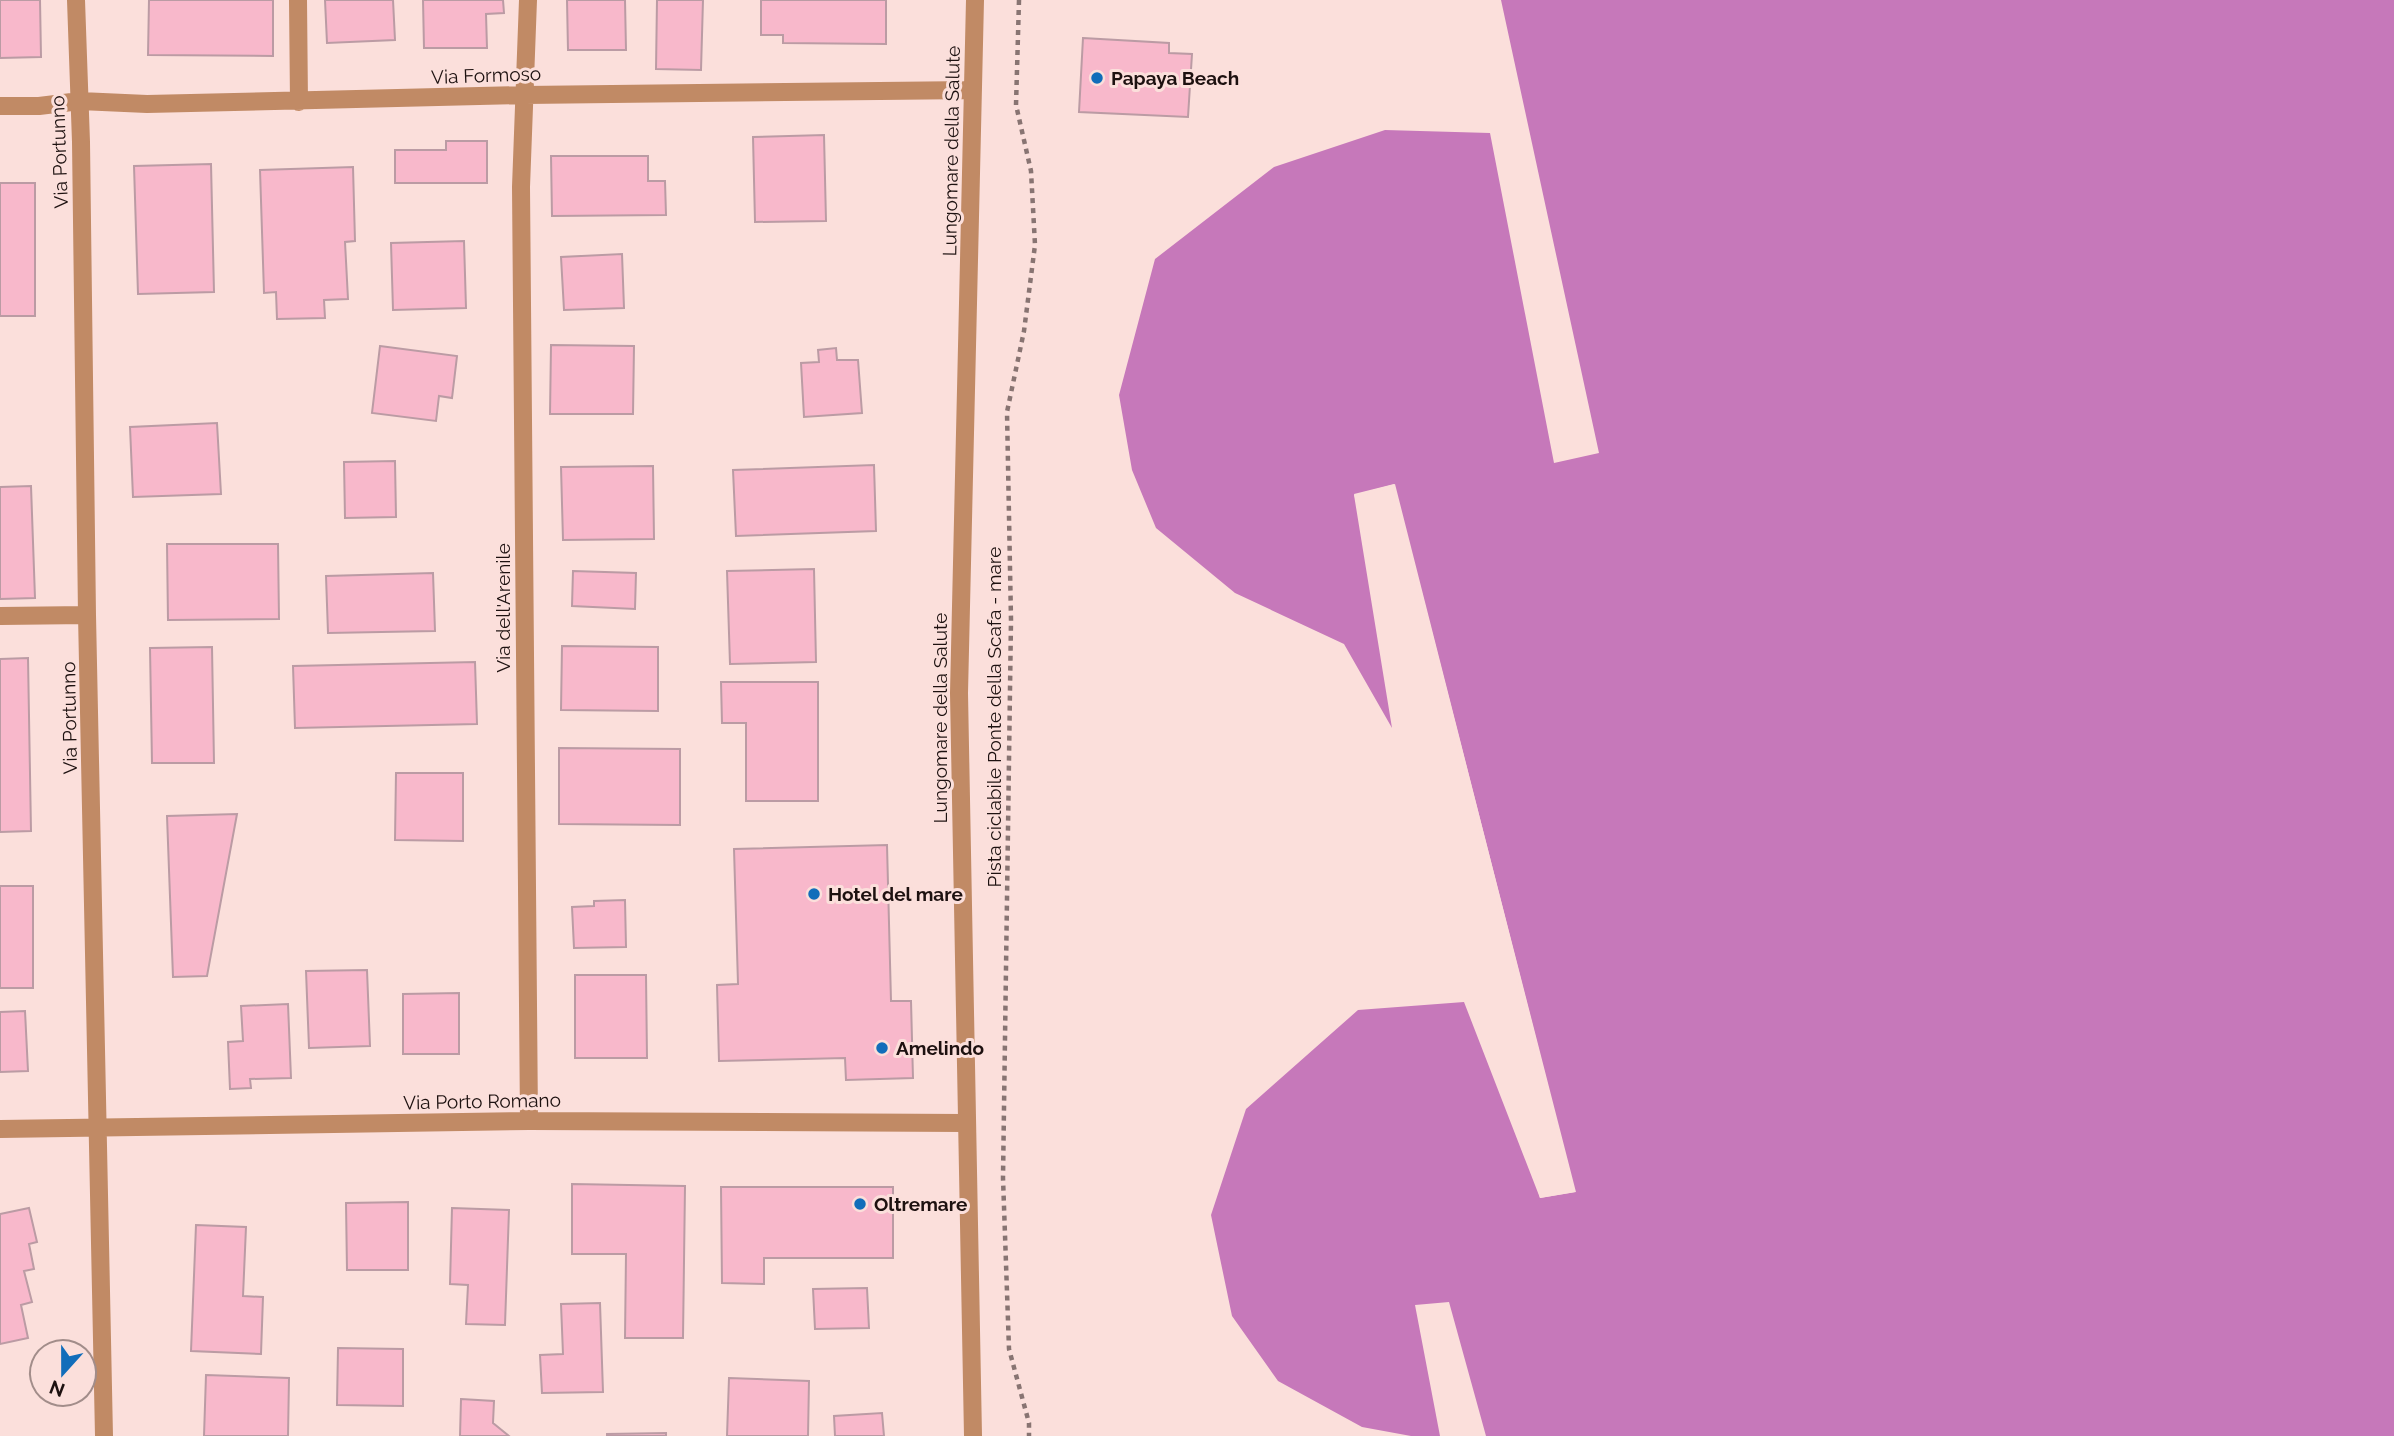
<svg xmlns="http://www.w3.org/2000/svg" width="2394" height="1436" font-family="Raleway,sans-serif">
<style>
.water{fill:#c678ba}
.pier{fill:#fbdfdb}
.building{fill:#f8b8cb;stroke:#bb9ba4;stroke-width:2}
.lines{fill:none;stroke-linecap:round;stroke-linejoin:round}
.path{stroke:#887472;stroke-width:4.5;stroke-dasharray:5 5;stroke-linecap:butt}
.minor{stroke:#c18a65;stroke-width:18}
.poi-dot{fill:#116dba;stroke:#fbdfdb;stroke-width:2.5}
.labels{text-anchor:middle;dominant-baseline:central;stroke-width:6;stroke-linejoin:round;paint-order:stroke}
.street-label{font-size:19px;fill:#1d1110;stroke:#fbdfdb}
.poi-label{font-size:19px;font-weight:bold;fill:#1d1110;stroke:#fbdfdb;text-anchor:start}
</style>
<rect width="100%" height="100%" fill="#fbdfdb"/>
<path class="water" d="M1501,0H2394V1436H1486L1449,1302L1415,1305L1440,1436H1411L1362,1427L1278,1381L1232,1316L1211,1215L1246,1109L1358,1010L1464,1002L1540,1198L1575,1192L1395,484L1354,495L1392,728L1344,644L1235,593L1156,528L1132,470L1119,395L1155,259L1274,167L1385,130L1490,133L1554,463L1599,453Z"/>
<path class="pier" d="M1394,484L1576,1192L1540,1198L1532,1168L1542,1194L1571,1189L1392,488L1358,497L1363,529L1354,494Z"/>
<path class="building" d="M0,0H40L41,57L0,58Z
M149,0H273V56L148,55Z
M325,0H393L395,40L327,43Z
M423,0H503L504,13L486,14L487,48H424Z
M567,0H625L626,50H568Z
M657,0H703L701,70L656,69Z
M761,0H886V44L783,43V35H761Z
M1083,38L1169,43V53L1192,54L1188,117L1079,112Z
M824,135L826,221L755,222L753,137Z
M446,141H487V183H395V150H446Z
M551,156H648V181H665L666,215L552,216Z
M211,164L214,292L138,294L134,166Z
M353,167L355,241L345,242L348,299L324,300L325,318L277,319L276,292L264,293L260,170Z
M0,183H35V316H0Z
M464,241L466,308L393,310L391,243Z
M622,254L624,308L564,310L561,257Z
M551,345L634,346L633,414H550Z
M380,346L457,356L452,398L439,396L436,421L372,413Z
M836,348L837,360H858L862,413L804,417L801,363L819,362L818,350Z
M217,423L221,494L133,497L130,427Z
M395,461L396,517L345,518L344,462Z
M874,465L876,531L736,536L733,470Z
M653,466L654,539L563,540L561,467Z
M31,486L35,598L0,599V487Z
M167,544H278L279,619L168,620Z
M814,569L816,662L730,664L727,571Z
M573,571L636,573L635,609L572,606Z
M433,573L435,631L328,633L326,576Z
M562,646L658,647V711L561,710Z
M212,647L214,763H152L150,648Z
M28,658L31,831L0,832V659Z
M475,662L477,724L295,728L293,666Z
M721,682H818V801H746V723H722Z
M559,748L680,749V825L559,824Z
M396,773H463V841L395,840Z
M237,814L207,976L173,977L167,816Z
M887,845L891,1001H911L913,1078L846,1080L845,1058L719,1061L717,985L738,984L734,849Z
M0,886H33V988H0Z
M625,900L626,947L574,948L572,907L594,906V901Z
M367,970L370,1046L309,1048L306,971Z
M575,975H646L647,1058H575Z
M459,993V1054H403V994Z
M288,1004L291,1078L250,1079L251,1088L230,1089L228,1042L243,1041L241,1006Z
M25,1011L28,1071L0,1072V1012Z
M572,1184L685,1186L683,1338H625L626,1254H572Z
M721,1187H893V1258H764V1284L722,1283Z
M408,1202V1270H347L346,1203Z
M29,1208L37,1242L29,1244L34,1269L24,1271L32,1302L21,1305L28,1338L0,1344V1214Z
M452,1208L509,1210L505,1325L466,1324L468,1285L450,1284Z
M196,1225L246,1227L243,1296L263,1297L261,1354L191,1351Z
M867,1288L869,1328L815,1329L813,1289Z
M600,1303L603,1392L542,1393L540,1355L563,1354L561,1304Z
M338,1348L403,1349V1406L337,1405Z
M206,1375L289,1378L288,1436H204Z
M729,1378L809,1381L808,1436H727Z
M461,1399L494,1401L493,1423L509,1436H460Z
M882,1413L884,1436H835L834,1416Z
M666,1433V1436H607V1434Z"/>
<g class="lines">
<path class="path" d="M1019,0L1016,105L1031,171L1035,245L1024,331L1007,412L1011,620L1003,1178L1009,1349L1029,1423V1436"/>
<path class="minor" d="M76,0L81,142L87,615L104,1436
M298,0L299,102
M528,0L521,187L529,1121
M0,106H39L80,101L147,104L525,95L973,90
M0,616L87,615
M0,1129L529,1121L965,1123
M973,1436L959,693L975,0"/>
</g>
<g class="poi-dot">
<circle cx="1097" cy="78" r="7"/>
<circle cx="814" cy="894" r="7"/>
<circle cx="882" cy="1048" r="7"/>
<circle cx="860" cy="1204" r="7"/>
</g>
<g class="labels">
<g class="street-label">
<text transform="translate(486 75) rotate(-2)">Via Formoso</text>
<text transform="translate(951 151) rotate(-89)">Lungomare della Salute</text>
<text transform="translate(59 152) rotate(-92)">Via Portunno</text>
<text transform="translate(503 608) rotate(-90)">Via dell'Arenile</text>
<text transform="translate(994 717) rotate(-90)">Pista ciclabile Ponte della Scafa - mare</text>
<text transform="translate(69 718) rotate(-91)">Via Portunno</text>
<text transform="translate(940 718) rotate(-90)">Lungomare della Salute</text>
<text transform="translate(482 1101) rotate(-1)">Via Porto Romano</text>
</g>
<g class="poi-label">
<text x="1111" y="78">Papaya Beach</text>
<text x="828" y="894">Hotel del mare</text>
<text x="896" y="1048">Amelindo</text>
<text x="874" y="1204">Oltremare</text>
</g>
</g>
<g transform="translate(63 1373) rotate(201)"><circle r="33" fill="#fbdfdb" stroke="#a28d8a" stroke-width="2"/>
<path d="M0-5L12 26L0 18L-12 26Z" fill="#116dba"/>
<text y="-10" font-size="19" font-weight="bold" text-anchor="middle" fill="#1d1110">N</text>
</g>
</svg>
